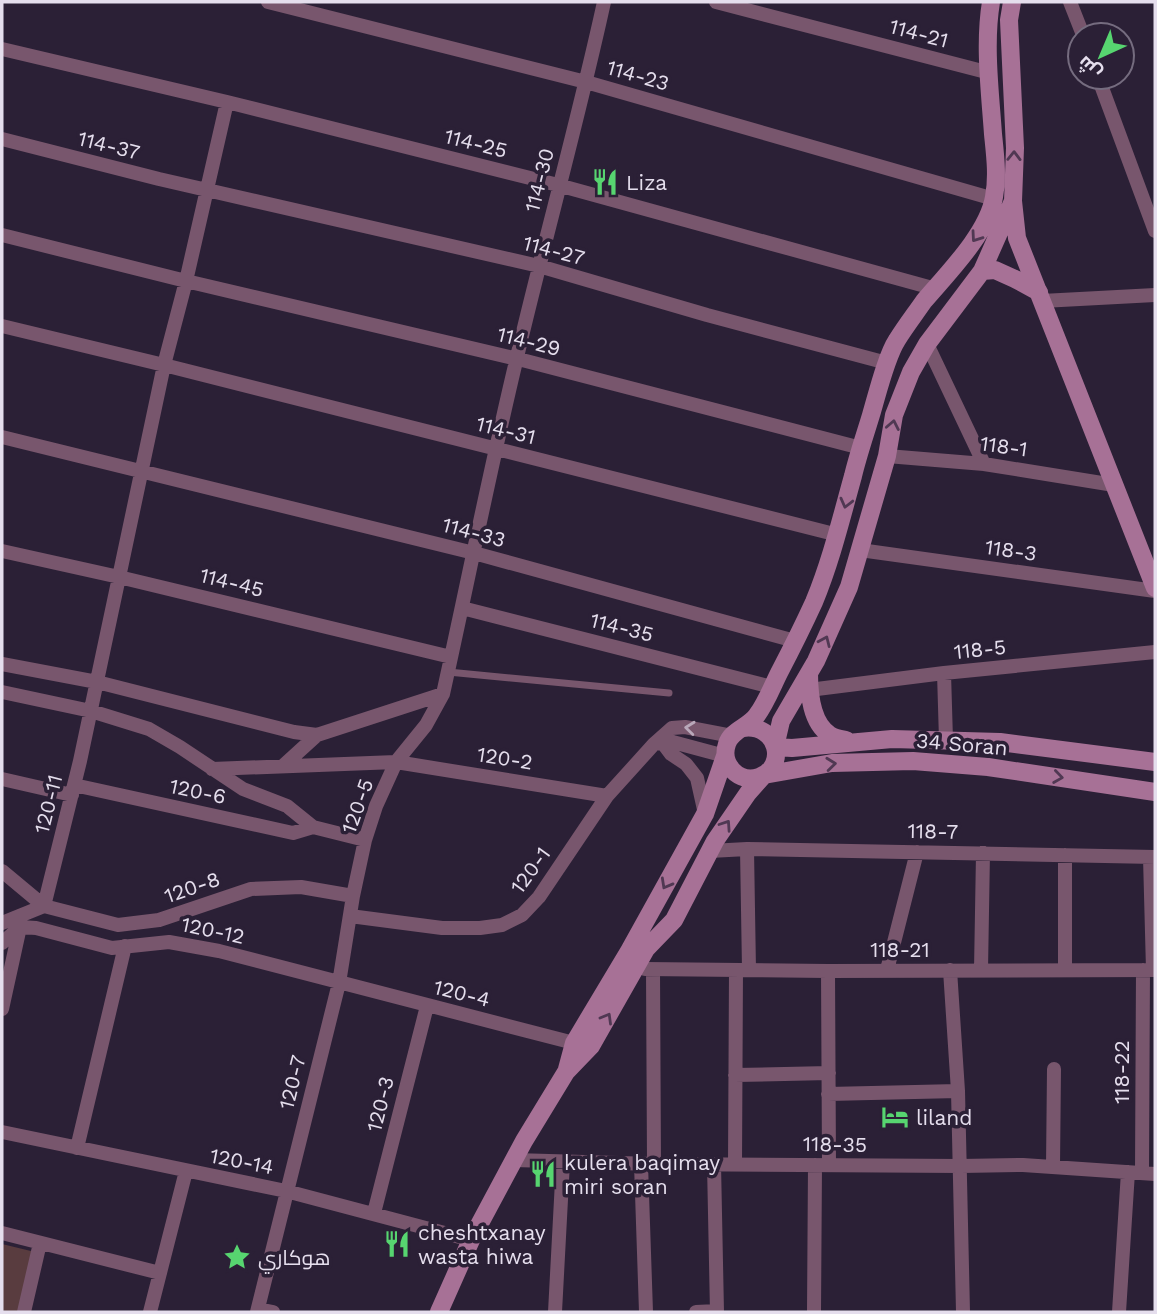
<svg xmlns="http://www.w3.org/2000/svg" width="1157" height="1314" font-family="'Work Sans',Cairo,sans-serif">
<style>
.green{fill:#593c3f}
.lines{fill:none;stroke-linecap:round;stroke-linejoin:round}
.service{stroke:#78566d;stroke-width:7}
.minor{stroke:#78566d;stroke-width:14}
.secondary{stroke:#a77196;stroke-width:18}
.oneway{stroke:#503853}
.oneway2{stroke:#b9a8ba}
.labels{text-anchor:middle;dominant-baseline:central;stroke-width:7;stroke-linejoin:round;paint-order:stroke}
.street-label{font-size:21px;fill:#e5deed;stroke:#2b2036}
.poi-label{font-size:21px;fill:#e5deed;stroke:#2b2036;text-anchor:start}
</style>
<rect width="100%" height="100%" fill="#2b2036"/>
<path class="green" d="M2,1244L35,1252L21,1312H2Z"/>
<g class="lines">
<path class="service" d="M448,672L669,693"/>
<path class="minor" d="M268,2L586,82L994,199
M716,2L990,73
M1070,2L1083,35
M2,49L227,102L558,185L936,289
M1098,77L1155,231
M2,139L159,179L539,266L707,315L887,363
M2,235L186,281L526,361L861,448
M1042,301L1155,295
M2,326L164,365L838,535
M927,344L984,464
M2,437L474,553L795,641
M887,456L984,464L1114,485
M860,550L1155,591
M2,551L119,577L451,657
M462,608L772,687
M2,664L97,682L294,732L317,735L443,694
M944,673L946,740
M809,690L944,673L1155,652
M2,692L91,711L149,729L180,747L243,789L287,806L313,827L365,840
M662,742L671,754L686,764L697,778L705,814
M655,744L669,741L725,756
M283,766L317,735
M212,769L396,762L607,796
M2,779L72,795
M74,785L293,833L313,827
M747,849L749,970
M710,851L747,849L1155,857
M1065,855V970
M1150,857L1153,970
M2,871L44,906L118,925L159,920L251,889L301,887L353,896
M44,906L80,761L164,365L186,281L227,102
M350,916L442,928H480L502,925L522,915L539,897L607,796L654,744L672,728L685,727L732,736
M2,923L44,906
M2,943L20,927L36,928L112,948L169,942L219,951L574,1043
M645,969L828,971L1155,970
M653,970L654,1164
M887,970L917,852
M950,970L958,1091L963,1312
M981,970L983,853
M828,971L829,1165
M2,1009L20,927
M735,1075L829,1073
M828,1094L958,1091
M2,1132L286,1191L471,1240
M77,1148L125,946
M514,1160L654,1164L961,1166L1023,1165L1155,1174
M641,1164L646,1312
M714,1164L717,1312
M735,1164L736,970
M1053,1166L1054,1069
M1142,1173L1143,970
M374,1213L427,1006
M2,1233L160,1273
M258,1309L273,1312
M24,1312L40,1243
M150,1312L186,1171
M257,1312L339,983L353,896L365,840L376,806L396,762L426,725L443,694C468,581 490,469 517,357C545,238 578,121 604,2
M555,1312L563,1162
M696,1312L717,1311
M814,1312L815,1165
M1119,1312L1128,1172"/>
<path class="secondary" d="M1012,2L1009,20L1015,148L1013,201L982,271L927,344L911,372L894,415L887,456L849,587L816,661L781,721L775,747L792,748L892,739L1000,742L1155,762
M1013,201L1017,238L1155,588
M982,271L995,270L1015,279L1039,292
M809,673C809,694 811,723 830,735C834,738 841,739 846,740
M743,728C778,723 788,767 759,777C739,784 720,764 727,744C731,730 749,727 757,715C766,703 772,687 779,673C791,650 803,626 814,602C831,561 841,519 853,476C858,455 865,435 871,415C877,395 886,357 897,340C905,327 915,314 924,301C947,274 988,233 994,197C998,176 995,154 993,134C990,91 984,44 991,2
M567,1069L574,1043L629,951L705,814L725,756
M439,1312L471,1240L524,1141L566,1072L591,1046L646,949L674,920L715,841L748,793L764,775L832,763L913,761L988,767L1155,792"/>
</g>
<defs><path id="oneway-chevron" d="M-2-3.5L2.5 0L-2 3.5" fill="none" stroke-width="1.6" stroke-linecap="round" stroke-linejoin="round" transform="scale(1.75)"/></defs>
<g class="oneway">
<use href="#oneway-chevron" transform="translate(1014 156) rotate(-89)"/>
<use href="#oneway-chevron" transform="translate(976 237) rotate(125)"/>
<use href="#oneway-chevron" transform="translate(893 425) rotate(-79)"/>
<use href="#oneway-chevron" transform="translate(846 503) rotate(104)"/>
<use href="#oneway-chevron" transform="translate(825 641) rotate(-66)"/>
<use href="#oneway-chevron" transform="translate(831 764) rotate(-6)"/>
<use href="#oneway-chevron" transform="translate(1058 777) rotate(8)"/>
<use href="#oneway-chevron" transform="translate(726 825) rotate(-56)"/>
<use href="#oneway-chevron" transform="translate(666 884) rotate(119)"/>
<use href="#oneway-chevron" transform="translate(607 1018) rotate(-60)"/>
</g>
<use class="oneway2" href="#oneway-chevron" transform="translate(690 728) rotate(-174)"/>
<defs>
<symbol id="restaurant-bare" viewBox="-9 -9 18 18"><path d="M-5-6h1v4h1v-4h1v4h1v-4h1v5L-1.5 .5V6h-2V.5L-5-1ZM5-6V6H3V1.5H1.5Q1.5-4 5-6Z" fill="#57d570" stroke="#2b2036" stroke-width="2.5" paint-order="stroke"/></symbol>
<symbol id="hotel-bare" viewBox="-9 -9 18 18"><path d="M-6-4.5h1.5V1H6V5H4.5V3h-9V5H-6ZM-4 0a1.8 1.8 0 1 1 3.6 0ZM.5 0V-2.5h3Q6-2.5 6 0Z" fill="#57d570" stroke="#2b2036" stroke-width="2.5" paint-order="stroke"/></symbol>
<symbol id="sight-bare" viewBox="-9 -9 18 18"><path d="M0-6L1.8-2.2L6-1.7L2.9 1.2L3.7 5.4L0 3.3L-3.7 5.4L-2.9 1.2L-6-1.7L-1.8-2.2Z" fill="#57d570" stroke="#2b2036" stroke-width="2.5" paint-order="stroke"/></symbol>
</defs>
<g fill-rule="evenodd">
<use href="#restaurant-bare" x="586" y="163" width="38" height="38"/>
<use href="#hotel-bare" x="876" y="1098" width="38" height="38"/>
<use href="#restaurant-bare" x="524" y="1155" width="38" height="38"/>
<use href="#restaurant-bare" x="378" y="1225" width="38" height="38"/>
<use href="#sight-bare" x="218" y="1238" width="38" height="38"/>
</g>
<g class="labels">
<g class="street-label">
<text transform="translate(919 33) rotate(15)">114-21</text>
<text transform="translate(638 75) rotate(16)">114-23</text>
<text transform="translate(476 143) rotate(14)">114-25</text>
<text transform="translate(109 145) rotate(14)">114-37</text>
<text transform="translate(539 180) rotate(-76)">114-30</text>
<text transform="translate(554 250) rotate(15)">114-27</text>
<text transform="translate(529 341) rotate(14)">114-29</text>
<text transform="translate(506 430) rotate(14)">114-31</text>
<text transform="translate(1004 446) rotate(8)">118-1</text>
<text transform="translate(474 532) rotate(15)">114-33</text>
<text transform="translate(1011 550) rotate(8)">118-3</text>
<text transform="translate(232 582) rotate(14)">114-45</text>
<text transform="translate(622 627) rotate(14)">114-35</text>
<text transform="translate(980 649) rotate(-6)">118-5</text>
<text transform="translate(962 744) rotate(5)">34 Soran</text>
<text transform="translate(505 758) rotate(9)">120-2</text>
<text transform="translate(198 791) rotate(12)">120-6</text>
<text transform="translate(48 804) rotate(-76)">120-11</text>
<text transform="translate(357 806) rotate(-70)">120-5</text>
<text transform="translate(933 831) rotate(1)">118-7</text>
<text transform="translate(530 870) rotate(-54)">120-1</text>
<text transform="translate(192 887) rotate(-19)">120-8</text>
<text transform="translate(213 930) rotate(12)">120-12</text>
<text x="900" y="949">118-21</text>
<text transform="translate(462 993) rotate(14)">120-4</text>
<text transform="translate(1121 1072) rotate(-90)">118-22</text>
<text transform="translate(292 1082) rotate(-76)">120-7</text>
<text transform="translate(380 1104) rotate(-76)">120-3</text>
<text transform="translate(835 1144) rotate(1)">118-35</text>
<text transform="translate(242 1161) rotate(11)">120-14</text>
</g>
<g class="poi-label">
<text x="626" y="182">Liza</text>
<text x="916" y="1117">liland</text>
<text x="564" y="1162">kulera baqimay<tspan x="564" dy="24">miri soran</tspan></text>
<text x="418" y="1232">cheshtxanay<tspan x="418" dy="24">wasta hiwa</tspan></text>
<text x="258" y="1257">هوكاري</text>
</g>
</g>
<rect width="1157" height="1314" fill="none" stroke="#e5deed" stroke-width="7"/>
<g transform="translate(1101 56) rotate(224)"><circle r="33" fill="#2b2036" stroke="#756c7f" stroke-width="2"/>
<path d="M0-5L12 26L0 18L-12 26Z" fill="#57d570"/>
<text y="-10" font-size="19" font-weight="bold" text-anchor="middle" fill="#e5deed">ش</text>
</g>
</svg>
